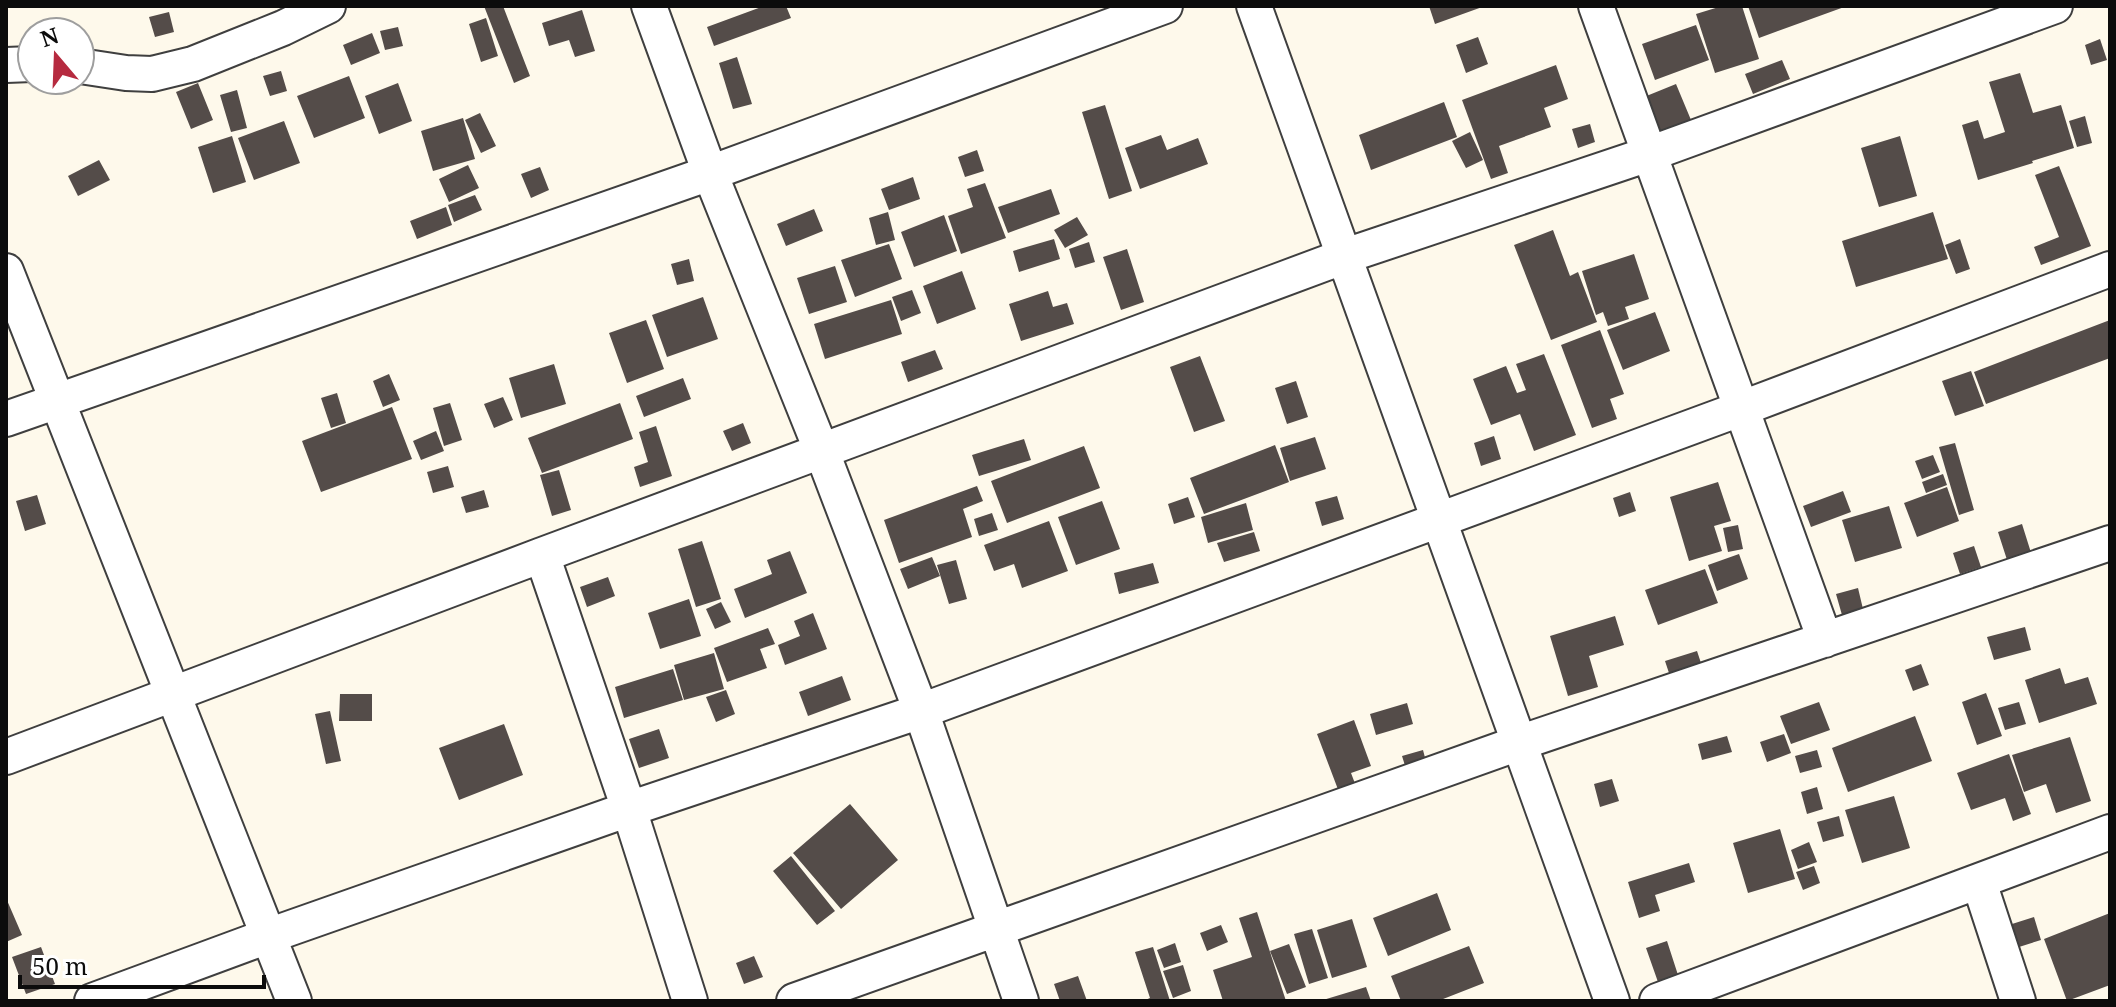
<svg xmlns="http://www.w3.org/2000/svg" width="2116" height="1007" font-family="'Noto Serif',serif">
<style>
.building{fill:#544c49}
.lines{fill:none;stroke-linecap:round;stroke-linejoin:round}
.street-casing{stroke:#3f3f3f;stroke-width:38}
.street{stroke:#fff;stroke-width:34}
</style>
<rect width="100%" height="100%" fill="#fef9eb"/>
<path class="building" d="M484,6H503L530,76L514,83Z
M764,6H786L791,18L714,46L707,27Z
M1429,6H1485L1435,24Z
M1722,6H1742L1759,59L1715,73L1696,14Z
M1748,6H1847L1759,38Z
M582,10L595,51L575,57L569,40L549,46L542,23Z
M169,12L174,32L155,37L149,17Z
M486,18L498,56L481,62L469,24Z
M1696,25L1709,60L1655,80L1642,44Z
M398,27L403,46L385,50L380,31Z
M372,33L380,53L351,65L343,45Z
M1478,37L1488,64L1466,73L1456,45Z
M2100,39L2107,60L2091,65L2085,45Z
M737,57L752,104L733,109L719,63Z
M1782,60L1790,79L1753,94L1745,74Z
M1556,65L1568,99L1544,108L1551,127L1499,146L1508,173L1491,179L1462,100Z
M281,71L287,91L270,96L263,76Z
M2020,73L2033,113L2061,105L2074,148L2032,161L2033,163L1978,180L1962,125L1978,120L1984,139L2005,132L1989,82Z
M349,76L365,118L314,138L297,96Z
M198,83L213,120L191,129L176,92Z
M398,83L412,121L379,134L365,96Z
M1676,84L1691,120L1660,133L1644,97Z
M237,90L247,128L231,132L220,95Z
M1444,102L1457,137L1371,170L1359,135Z
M1105,105L1132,191L1109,199L1082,112Z
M480,113L496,146L481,153L465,120Z
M2085,116L2092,143L2077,147L2069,121Z
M463,118L475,159L433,171L421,131Z
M284,121L300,163L254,180L238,138Z
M1590,124L1595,142L1578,148L1572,129Z
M1470,132L1483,160L1466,168L1452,141Z
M1161,135L1167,150L1198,138L1208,164L1140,189L1125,148Z
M232,136L246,182L213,193L198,147Z
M1900,136L1917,196L1879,207L1861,148Z
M977,150L984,171L965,177L958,157Z
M99,160L110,180L78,196L68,176Z
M468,165L479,188L449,202L439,179Z
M2059,166L2091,246L2041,265L2034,247L2059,237L2035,175Z
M540,167L549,190L531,198L521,174Z
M913,177L920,199L889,210L881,189Z
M985,183L1006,238L961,254L948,216L973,207L967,189Z
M1051,189L1060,214L1008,233L998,207Z
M475,195L482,210L454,222L448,205Z
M446,207L452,225L417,239L410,221Z
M814,209L823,231L786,246L777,224Z
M888,212L895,240L876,245L869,218Z
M1933,212L1948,259L1856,287L1842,241Z
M944,215L957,251L914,267L901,232Z
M1077,217L1088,235L1065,248L1054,230Z
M1553,230L1570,276L1578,272L1597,322L1551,340L1514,245Z
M1054,239L1060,259L1019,272L1013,251Z
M1960,239L1970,269L1956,274L1945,245Z
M1089,242L1095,262L1075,268L1069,249Z
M889,244L902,279L855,297L841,260Z
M1127,249L1144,302L1121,310L1103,257Z
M1634,254L1649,299L1625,307L1629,319L1608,326L1603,312L1596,315L1582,271Z
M689,259L694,281L677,285L671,264Z
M835,266L847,302L809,314L797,278Z
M962,271L976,309L937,324L923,286Z
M912,290L921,313L901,321L892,297Z
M1048,291L1053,307L1067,303L1074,324L1021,341L1009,304Z
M703,297L718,339L667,357L652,315Z
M891,300L902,334L825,359L814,324Z
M1655,312L1670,351L1623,370L1607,330Z
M646,320L664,369L627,383L609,333Z
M2110,320V358L1986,404L1974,372Z
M1600,330L1624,394L1610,399L1617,419L1592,428L1561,345Z
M935,350L943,369L908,382L901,362Z
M1544,354L1576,435L1534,451L1520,414L1491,425L1473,379L1506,366L1517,393L1526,390L1516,364Z
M1200,356L1225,421L1194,432L1170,367Z
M554,364L566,404L521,418L509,378Z
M1971,371L1984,406L1955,416L1942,381Z
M389,374L400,400L383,407L373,381Z
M683,378L691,399L644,417L636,396Z
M1296,381L1308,417L1287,424L1275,388Z
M337,393L346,423L331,428L321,398Z
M503,397L513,420L494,428L484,404Z
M450,403L462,440L444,446L433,408Z
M620,403L633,439L542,473L528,438Z
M392,407L412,459L321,492L302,441Z
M743,423L751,443L732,451L723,431Z
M656,426L672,476L640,487L634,467L648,462L639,432Z
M436,431L444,451L421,460L413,441Z
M1494,436L1501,459L1481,466L1474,443Z
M1315,437L1326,469L1290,481L1280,448Z
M1024,439L1031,460L979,476L972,455Z
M1955,443L1974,510L1959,515L1939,447Z
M1275,445L1289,482L1204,514L1190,478Z
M1084,446L1100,488L1007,523L991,481Z
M1933,455L1940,472L1922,479L1915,461Z
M448,466L454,487L433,493L427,472Z
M559,470L571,510L552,516L540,475Z
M1943,474L1947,485L1926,493L1922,482Z
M1718,482L1731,521L1714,526L1722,551L1689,561L1670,497Z
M977,486L983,501L963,509L972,537L899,563L884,520Z
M1947,487L1959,521L1917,537L1904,503Z
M484,490L489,507L466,513L461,497Z
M1843,491L1851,512L1811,527L1803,506Z
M1630,492L1636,511L1619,517L1613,498Z
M37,495L46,524L25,531L16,501Z
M1337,496L1344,519L1322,526L1315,502Z
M1188,497L1195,517L1174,524L1168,504Z
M1102,501L1120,549L1076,565L1058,517Z
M1246,503L1253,530L1208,543L1201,517Z
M1889,506L1902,548L1855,562L1842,520Z
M992,513L998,530L979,536L974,519Z
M1049,521L1068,571L1022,588L1014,564L994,571L984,545Z
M2022,524L2033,559L2009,566L1998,532Z
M1738,525L1743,549L1728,552L1723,528Z
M1254,532L1260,551L1224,562L1217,543Z
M702,541L721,599L696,607L678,549Z
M1974,546L1981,567L1960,574L1953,553Z
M790,551L807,593L745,618L734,589L772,574L767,560Z
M1739,554L1748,579L1717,591L1708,565Z
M932,557L940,576L908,589L900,569Z
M956,560L967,599L949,604L937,565Z
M1153,563L1159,583L1119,594L1114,573Z
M1705,569L1718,603L1658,625L1645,590Z
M608,577L615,596L587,607L580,587Z
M1858,588L1863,609L1842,615L1836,594Z
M689,599L701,636L660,649L648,613Z
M721,602L731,622L715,629L706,609Z
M813,613L827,649L785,665L778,645L800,636L794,621Z
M1615,616L1624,645L1589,656L1598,687L1568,696L1550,636Z
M2025,627L2031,650L1994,660L1987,637Z
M768,628L775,644L760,649L767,668L727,682L714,648Z
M1697,651L1703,669L1671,679L1665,661Z
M714,653L724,689L684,700L674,665Z
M1921,664L1929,685L1913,691L1905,670Z
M2060,668L2065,684L2088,677L2097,704L2039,723L2025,680Z
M673,669L683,700L624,718L615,687Z
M842,676L851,700L808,716L799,692Z
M726,690L735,714L716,722L706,697Z
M1986,693L2002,736L1977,745L1962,702Z
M340,694H372V721H339Z
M1819,702L1830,730L1791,744L1780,716Z
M2019,702L2026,724L2005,730L1998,708Z
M1407,703L1413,724L1376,735L1370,714Z
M330,711L341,761L326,764L315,714Z
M1915,716L1932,761L1848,792L1832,748Z
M1354,720L1371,766L1351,773L1359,794L1342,800L1317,734Z
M504,724L523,775L459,800L439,748Z
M659,729L669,758L639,768L629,739Z
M1784,734L1791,753L1767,762L1760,742Z
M1727,736L1732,752L1702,760L1698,744Z
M2070,737L2091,801L2056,813L2046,784L2024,792L2012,755Z
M1423,750L1428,769L1408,775L1402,756Z
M1817,750L1822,767L1800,773L1795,756Z
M2009,754L2031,814L2013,821L2005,798L1971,810L1957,773Z
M1612,779L1619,801L1600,807L1594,784Z
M1817,787L1823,809L1807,814L1801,792Z
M1894,796L1910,848L1862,863L1845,810Z
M850,804L898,860L841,909L793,853Z
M1839,816L1844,836L1823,842L1817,822Z
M1780,829L1795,879L1748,893L1733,843Z
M1809,842L1817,862L1798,869L1791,850Z
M791,856L835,911L817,925L773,871Z
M1689,863L1695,882L1655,895L1660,911L1639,918L1628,882Z
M1814,866L1820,883L1803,890L1796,872Z
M1437,893L1451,930L1388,956L1373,918Z
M6,898L22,935L6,942Z
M1257,912L1286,1001H1223L1213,970L1252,957L1239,918Z
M2110,913V985L2067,1001L2044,939Z
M2034,917L2041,940L2019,947L2012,924Z
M1352,919L1367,967L1332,978L1317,930Z
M1221,925L1228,942L1207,951L1200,933Z
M1312,929L1328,978L1309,984L1294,934Z
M1667,941L1678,975L1658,982L1646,948Z
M1175,943L1181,962L1164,968L1157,950Z
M1289,944L1306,987L1287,994L1270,951Z
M1469,946L1484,983L1438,1001H1401L1391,976Z
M41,947L55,984L26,994L12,957Z
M1153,947L1170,1001H1143L1150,998L1135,952Z
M754,956L763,977L744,984L736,963Z
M1183,965L1191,991L1173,998L1163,971Z
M1078,976L1087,1001H1060L1054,984Z
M1366,987L1371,1001H1323V1000Z"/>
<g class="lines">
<defs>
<path id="street" d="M649,6L710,173L822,452L921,711L1021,1001
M1254,6L1612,1001
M1596,6L1825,640
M6,65L32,64
M80,66L126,73L152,74L193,64L283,28L328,6
M6,271L294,1001
M6,419L710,173L1165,6
M6,757L542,555
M1979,882L2018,1001
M92,1001L268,936L629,809L921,711L1740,409L2110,269
M690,1001L629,809L542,555L1345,256L1649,154L2055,6
M794,1001L1519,743L2110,543
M1657,1001L2110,832"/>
</defs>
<use href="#street" class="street-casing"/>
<use href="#street" class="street"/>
</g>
<rect width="2116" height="1007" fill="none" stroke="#0c0c0c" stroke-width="16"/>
<g transform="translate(56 56) rotate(341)"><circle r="38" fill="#ffffff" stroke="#9e9e9e" stroke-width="2"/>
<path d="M0-6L14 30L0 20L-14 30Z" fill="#b62a3f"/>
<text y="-12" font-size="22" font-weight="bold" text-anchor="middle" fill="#0c0c0c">N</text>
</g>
<path d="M20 975v12h244v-12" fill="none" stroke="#0c0c0c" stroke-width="4"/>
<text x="32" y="975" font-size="24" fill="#0c0c0c" stroke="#ffffff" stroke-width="6" paint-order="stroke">50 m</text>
</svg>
